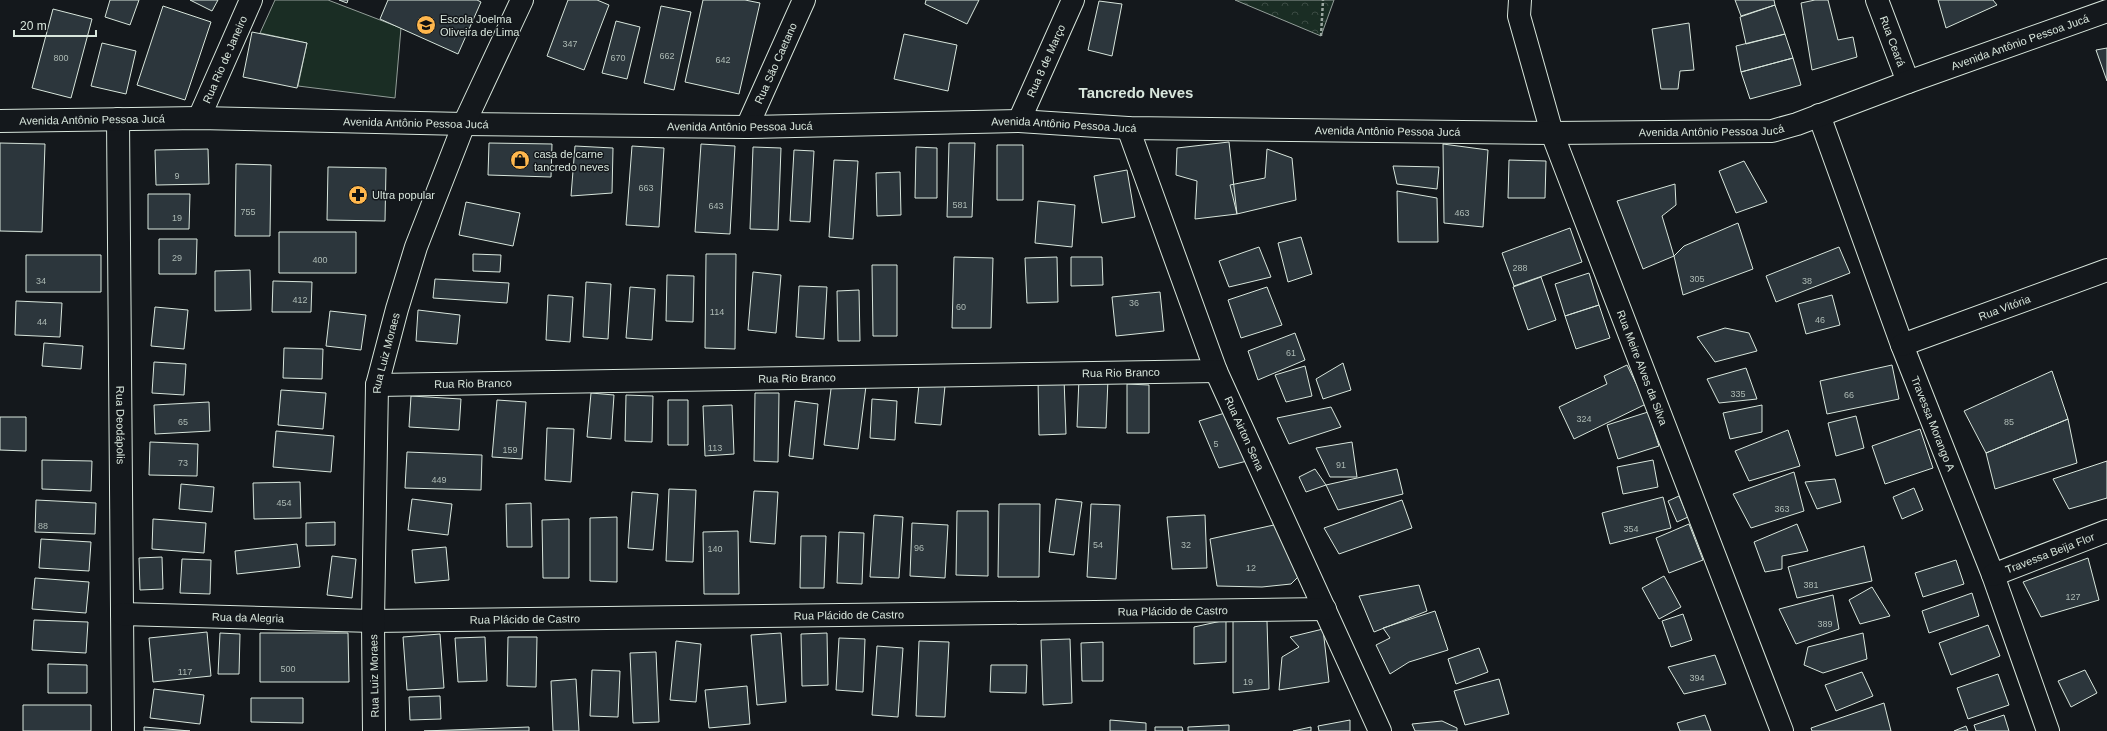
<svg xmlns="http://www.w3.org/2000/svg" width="2107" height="731" font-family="Arial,sans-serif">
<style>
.forest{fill:url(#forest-crowns);stroke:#939e99}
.park{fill:#1a2d24;stroke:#939e99}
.building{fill:#2c363c;stroke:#d8e6dc}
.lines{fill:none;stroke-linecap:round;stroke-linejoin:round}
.minor-casing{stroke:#d8e6dc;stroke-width:24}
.tertiary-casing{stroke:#d8e6dc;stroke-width:24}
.path{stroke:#9da8a2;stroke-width:2.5;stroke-dasharray:3 2;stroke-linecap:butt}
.minor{stroke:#14181c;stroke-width:22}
.tertiary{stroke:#14181c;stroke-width:22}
.labels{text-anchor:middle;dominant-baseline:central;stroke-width:3;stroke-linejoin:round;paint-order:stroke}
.number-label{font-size:9px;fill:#adbab4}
.poi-label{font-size:11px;fill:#d8e6dc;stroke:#14181c;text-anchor:start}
.street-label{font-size:11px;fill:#d8e6dc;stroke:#14181c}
.district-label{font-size:15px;font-weight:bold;fill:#d8e6dc;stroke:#14181c}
</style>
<defs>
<pattern id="forest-crowns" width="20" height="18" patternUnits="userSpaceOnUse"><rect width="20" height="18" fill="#1a2d24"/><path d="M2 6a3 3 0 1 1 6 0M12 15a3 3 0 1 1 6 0" fill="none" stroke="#3b4b43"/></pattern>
</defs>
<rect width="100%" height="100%" fill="#14181c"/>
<path class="forest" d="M1235,0H1334L1321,36Z"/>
<path class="park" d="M275,0H328L401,28L395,98L298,86L307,43L260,33Z"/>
<path class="building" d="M110,0H139L130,25L105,17Z
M190,0H218L212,11Z
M339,0H348L347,3Z
M388,0H477L481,2L458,54L380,19Z
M568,0H597L609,5L584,70L547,56Z
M703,0H745L760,3L739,94L685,82Z
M926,0H979L967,24L925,4Z
M1735,0H1774L1775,5L1741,16Z
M1815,0H1828L1838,40L1853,37L1857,57L1812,70L1801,3Z
M1938,0H1993L1997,5L1946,28Z
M1099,1L1122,4L1112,56L1088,50Z
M1775,5L1785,34L1746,44L1740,17Z
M163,6L211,22L185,100L137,85Z
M661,6L691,12L674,90L644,83Z
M53,9L92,19L71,98L32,88Z
M616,21L640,27L627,79L602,73Z
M1689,23L1694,70L1680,71L1678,89H1661L1652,29Z
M252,32L307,43L297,88L243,77Z
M904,34L957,45L948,91L894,79Z
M1785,34L1793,58L1741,72L1736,46Z
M102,43L136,51L126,94L91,86Z
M2107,48V81L2096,50Z
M1793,58L1801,85L1750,99L1741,72Z
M1229,142L1237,214L1195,219L1197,181L1176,175L1177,148Z
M0,143L45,144L42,232L0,231Z
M489,143L552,144L551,177L488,175Z
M949,143H975L972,217H947Z
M701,144L735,146L730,234L695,232Z
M1443,144L1488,150L1483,227L1444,223Z
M997,145H1023V200H997Z
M575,146L613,148L612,193L571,196Z
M632,146L664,148L659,227L626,225Z
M753,147L781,148L778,230L750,229Z
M916,147L937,148V198H915Z
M208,149L209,184L156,185L155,150Z
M1267,149L1292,158L1296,200L1237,214L1230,185L1265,178Z
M794,150L814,151L810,222L790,221Z
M834,160L858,161L853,239L829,237Z
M1509,160L1546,161L1545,198H1508Z
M1744,161L1767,202L1736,213L1719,171Z
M236,164L271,165L270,236H235Z
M1393,166L1439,167L1437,189L1397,184Z
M328,167L386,168L385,221L327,220Z
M1127,170L1135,217L1102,223L1094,176Z
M900,172L901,215L877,216L876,173Z
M1675,184L1676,205L1662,216L1674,256L1643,269L1617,201Z
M1397,191L1437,198L1438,242H1398Z
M148,194H190L189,229H148Z
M1038,201L1075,205L1072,247L1035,243Z
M466,202L520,213L513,246L459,235Z
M1738,223L1753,269L1683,295L1674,256L1684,246Z
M1570,228L1582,262L1514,286L1502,253Z
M279,232H356V273H279Z
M1301,237L1312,274L1288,282L1278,243Z
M159,239H197L196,274H159Z
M1259,247L1271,277L1229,287L1219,261Z
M1839,247L1850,273L1776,302L1766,276Z
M473,254L501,255L500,272L473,271Z
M706,254H736L735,349L705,348Z
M26,255H101V292H26Z
M954,257L993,258L991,328H952Z
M1057,257L1058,302L1027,303L1025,258Z
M1071,257H1102L1103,285L1071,286Z
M872,265H897V336H873Z
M250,270L251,310L215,311V271Z
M753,272L781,275L776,333L748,330Z
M1589,273L1599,305L1565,316L1555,284Z
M667,275L694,276L693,322L666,321Z
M1541,277L1556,320L1528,330L1513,287Z
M435,279L509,283L507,303L433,298Z
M273,281L312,282L311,312H272Z
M586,282L611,284L608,339L583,337Z
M799,286L827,287L824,339L796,337Z
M630,287L655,289L652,340L626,338Z
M1267,287L1282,325L1241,338L1228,300Z
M859,290L860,341H838L837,291Z
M1160,292L1164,331L1116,336L1112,297Z
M548,295L573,297L570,342L546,340Z
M1832,295L1840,325L1806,334L1798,304Z
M16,301L62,303L60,337L15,335Z
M1599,305L1610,338L1576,349L1565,316Z
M155,307L188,310L184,349L151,346Z
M418,310L460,315L457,344L416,341Z
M330,311L366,315L361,350L326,346Z
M1725,328L1749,333L1757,351L1715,362L1697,337Z
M1295,333L1305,360L1258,380L1248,351Z
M44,343L83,346L81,369L42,366Z
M284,348L323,349L322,379L283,378Z
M154,362L186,364L184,395L152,393Z
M1343,363L1351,390L1323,399L1316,379Z
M1627,365L1646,404L1574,439L1559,407L1607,384L1604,376Z
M1892,365L1899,399L1827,414L1820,381Z
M1305,366L1312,396L1286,402L1275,375Z
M1746,368L1757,399L1719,403L1707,379Z
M2052,371L2068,419L1986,453L1964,411Z
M1064,378L1066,434L1039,435L1038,379Z
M1079,378L1108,379L1106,428L1077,427Z
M832,381L866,386L858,449L824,445Z
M919,384L945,386L941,425L915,423Z
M1127,384L1149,385V433H1127Z
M281,390L326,393L323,429L278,425Z
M591,393L614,395L611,439L587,437Z
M755,393H779L778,462L754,461Z
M626,395L653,396L652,442L625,441Z
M411,396L461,399L459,430L409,427Z
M872,399L897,401L895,440L870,438Z
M497,400L526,402L522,459L492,457Z
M668,400H688V445H668Z
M795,401L818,404L813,459L789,456Z
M209,402L210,431L155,434L154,405Z
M732,405L734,454L705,456L703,406Z
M1762,405V432L1730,439L1723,413Z
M1331,407L1341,427L1289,444L1277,418Z
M1228,412L1247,461L1219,468L1199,421Z
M1648,412L1659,446L1618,459L1607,425Z
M1856,416L1864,448L1836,456L1828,423Z
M0,417H26V451L0,450Z
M2068,419L2077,463L1995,489L1986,453Z
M547,428L574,429L571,482L545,480Z
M1920,429L1933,468L1885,484L1872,446Z
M1788,430L1800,466L1749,481L1735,451Z
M276,431L334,436L331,472L273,467Z
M150,442L198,444L197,476L149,475Z
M1352,442L1357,477H1330L1316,448Z
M407,452L482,455L481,490L405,488Z
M42,460L92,461L91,491L42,489Z
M1653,460L1658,487L1623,494L1617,467Z
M2107,461V498L2069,509L2053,479Z
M1315,469L1326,485L1306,492L1299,477Z
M1397,469L1403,494L1338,510L1326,485Z
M1794,472L1804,511L1751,528L1733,494Z
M1835,479L1841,502L1817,509L1805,482Z
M300,482L301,518L254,519L253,483Z
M181,484L214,487L212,512L179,509Z
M1914,488L1923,510L1902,519L1893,497Z
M669,489L696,490L693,562L666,561Z
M754,491L778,492L775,544L750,542Z
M632,492L658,494L653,550L628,548Z
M1679,496L1688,517L1677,522L1668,501Z
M1663,497L1671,528L1610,544L1602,513Z
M412,499L452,504L448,535L408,530Z
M1056,499L1082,502L1074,555L1049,552Z
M36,500L96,503L95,534L35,532Z
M1402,500L1412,528L1339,554L1324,528Z
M531,503L532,547H507L506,504Z
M999,504H1040L1039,577H998Z
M1091,504L1120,505L1116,579L1087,577Z
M957,511H988V576L956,575Z
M874,515L903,517L899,578L870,577Z
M1205,515L1207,568L1172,569L1167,517Z
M617,517V582L590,581V518Z
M153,519L206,523L204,553L152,549Z
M569,519V578H543L542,520Z
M335,522V545L306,546V523Z
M912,523L948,525L945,578L910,576Z
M1283,523L1302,573L1291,584L1262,587L1217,586L1210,539Z
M1689,524L1703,560L1669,573L1656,538Z
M1797,524L1808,551L1782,556V569L1765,572L1754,542Z
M738,531L739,594H704L703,532Z
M839,532L864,533L862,584L837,583Z
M801,536H826L824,588H800Z
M41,539L91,542L89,571L39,568Z
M297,544L300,567L237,574L235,551Z
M1864,546L1872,581L1797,598L1788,567Z
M446,547L449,580L415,583L412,550Z
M332,556L356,559L352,598L327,595Z
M162,557L163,589L140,590L139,558Z
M2088,558L2099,600L2041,617L2023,582Z
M182,559L211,560L210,594L180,593Z
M1956,560L1964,584L1923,597L1915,573Z
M1664,576L1681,607L1659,619L1642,588Z
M35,578L89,582L86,613L32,609Z
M1419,585L1427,611L1374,632L1359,596Z
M1872,587L1890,616L1860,624L1849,600Z
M1972,593L1979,616L1929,633L1922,611Z
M1833,595L1839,629L1796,644L1779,609Z
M1435,611L1448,650L1409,662L1390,674L1376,645L1390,638L1383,628Z
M1683,614L1692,640L1671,647L1662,621Z
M34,620L88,622L86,653L32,650Z
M1226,620V662L1194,664V627Z
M1233,620L1267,621L1269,689L1233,693Z
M1988,625L2000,656L1951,675L1939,643Z
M1323,629L1329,682L1279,690L1282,657L1299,647L1290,637Z
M207,632L211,676L153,682L149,638Z
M220,633L240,634L239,674H218Z
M260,633H348L349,682H260Z
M781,633L786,702L757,705L751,635Z
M827,633L828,685L802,686L801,634Z
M1863,633L1867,659L1823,673L1804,665L1808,647Z
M440,634L444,688L407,690L403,637Z
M485,637L487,681L458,682L455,638Z
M508,637H537L536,687L507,686Z
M839,638L865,639L863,692L836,690Z
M1070,639L1072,703L1043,705L1041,640Z
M676,641L701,644L696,702L670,700Z
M919,641L949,642L945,717L916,716Z
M1103,642V681H1082L1081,643Z
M877,646L903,648L898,717L872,715Z
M1479,648L1488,672L1456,684L1448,659Z
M656,652L659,722L633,723L630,653Z
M1715,655L1726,684L1684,694L1668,667Z
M48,664L87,665V693H48Z
M991,665H1027L1026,693L990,692Z
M592,670L620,671L618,717L590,716Z
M2085,670L2097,693L2071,707L2058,681Z
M1862,672L1873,696L1836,711L1825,685Z
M1998,674L2009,705L1968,719L1957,688Z
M576,679L579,731H553L551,681Z
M1499,679L1509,714L1465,725L1454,691Z
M747,686L750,724L709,728L705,690Z
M154,689L204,695L200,724L150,718Z
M440,696L441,719L410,720L409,697Z
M251,698H303V723L251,722Z
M1884,703L1891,731H1812L1811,728Z
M23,705H91V731H23Z
M1705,715L1711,731H1680L1677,723Z
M2004,715L2009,731H1976L1974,725Z
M1110,720L1146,723V731H1110Z
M1350,720V731H1319L1318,726Z
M1442,721L1457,728V731H1415L1412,724Z
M1229,725V731H1188V727Z
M1966,726L1968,731H1954Z
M144,727L190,731H144Z
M529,727V731H424Z
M1155,727H1182L1183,731H1155Z
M1311,727V731H1293Z"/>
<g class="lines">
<defs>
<g id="minor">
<path id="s1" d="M1520,0L1519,16L1552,133L1782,731"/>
<path id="s2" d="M1877,0L1908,82"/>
<path id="s3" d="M1819,115L1902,345L1993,575L2048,731"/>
<path id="s4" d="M199,118L251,0"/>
<path id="s5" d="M118,119L123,731"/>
<path id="s6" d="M1019,121L1073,0"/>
<path id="s7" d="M747,127L804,0"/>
<path id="s8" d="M1128,128L1216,371L1380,731"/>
<path id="s9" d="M1902,345L2107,270"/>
<path id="s10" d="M377,385L1216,371"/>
<path id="s11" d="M1993,575L2107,531"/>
<path id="s12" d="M122,614L373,621L1325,609"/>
</g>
<g id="tertiary">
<path id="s13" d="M0,121L199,118L464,124L747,127L1019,121L1128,128L1552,133L1772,131L1797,124L1908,82L2107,11"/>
<path id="s14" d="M374,731L373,621L377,385L397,309L416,247L464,124L522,0"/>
</g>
</defs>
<use href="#minor" class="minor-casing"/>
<use href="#tertiary" class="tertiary-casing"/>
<path class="path" d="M1321,36L1323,0"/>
<use href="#minor" class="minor"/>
<use href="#tertiary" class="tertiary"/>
</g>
<defs>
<symbol id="school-disc" viewBox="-11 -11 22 22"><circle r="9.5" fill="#ffb74d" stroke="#14181c"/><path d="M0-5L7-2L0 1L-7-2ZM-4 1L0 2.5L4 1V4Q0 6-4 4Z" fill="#111"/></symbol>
<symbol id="shop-disc" viewBox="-11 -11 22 22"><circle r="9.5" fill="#ffb74d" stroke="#14181c"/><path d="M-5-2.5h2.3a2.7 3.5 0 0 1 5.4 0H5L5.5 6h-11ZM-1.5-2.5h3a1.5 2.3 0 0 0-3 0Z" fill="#111"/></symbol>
<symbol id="pharmacy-disc" viewBox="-11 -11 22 22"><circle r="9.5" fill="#ffb74d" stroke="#14181c"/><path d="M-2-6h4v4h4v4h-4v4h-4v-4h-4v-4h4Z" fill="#111"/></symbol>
</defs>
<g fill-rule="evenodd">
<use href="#school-disc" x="415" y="14" width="22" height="22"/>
<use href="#shop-disc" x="509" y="149" width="22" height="22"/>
<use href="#pharmacy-disc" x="347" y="184" width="22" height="22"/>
</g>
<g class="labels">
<g class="number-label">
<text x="570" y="44">347</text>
<text x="667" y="56">662</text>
<text x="61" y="58">800</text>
<text x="618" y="58">670</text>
<text x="723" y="60">642</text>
<text x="177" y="176">9</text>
<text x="646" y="188">663</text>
<text x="960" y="205">581</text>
<text x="716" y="206">643</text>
<text x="248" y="212">755</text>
<text x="1462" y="213">463</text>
<text x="177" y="218">19</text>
<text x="177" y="258">29</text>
<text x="320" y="260">400</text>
<text x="1520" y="268">288</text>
<text x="1697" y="279">305</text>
<text x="41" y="281">34</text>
<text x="1807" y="281">38</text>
<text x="300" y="300">412</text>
<text x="1134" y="303">36</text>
<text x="961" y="307">60</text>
<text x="717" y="312">114</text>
<text x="1820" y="320">46</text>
<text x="42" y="322">44</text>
<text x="1291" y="353">61</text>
<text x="1738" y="394">335</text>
<text x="1849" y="395">66</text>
<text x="1584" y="419">324</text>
<text x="183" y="422">65</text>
<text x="2009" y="422">85</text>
<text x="1216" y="444">5</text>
<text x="715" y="448">113</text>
<text x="510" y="450">159</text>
<text x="183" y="463">73</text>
<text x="1341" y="465">91</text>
<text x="439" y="480">449</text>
<text x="284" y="503">454</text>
<text x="1782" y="509">363</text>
<text x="43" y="526">88</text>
<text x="1631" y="529">354</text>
<text x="1098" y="545">54</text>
<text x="1186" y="545">32</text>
<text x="919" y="548">96</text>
<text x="715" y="549">140</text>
<text x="1251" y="568">12</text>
<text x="1811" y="585">381</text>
<text x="2073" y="597">127</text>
<text x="1825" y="624">389</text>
<text x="288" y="669">500</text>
<text x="185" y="672">117</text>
<text x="1697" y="678">394</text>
<text x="1248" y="682">19</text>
</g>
<g class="poi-label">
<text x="440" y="19">Escola Joelma<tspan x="440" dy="13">Oliveira de Lima</tspan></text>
<text x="534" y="154">casa de carne<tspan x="534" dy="13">tancredo neves</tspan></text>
<text x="372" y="195">Ultra popular</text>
</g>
<g class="street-label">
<text stroke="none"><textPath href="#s2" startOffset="44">Rua Ceará</textPath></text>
<text stroke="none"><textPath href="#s13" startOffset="2036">Avenida Antônio Pessoa Jucá</textPath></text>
<text stroke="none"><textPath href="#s4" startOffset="64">Rua Rio de Janeiro</textPath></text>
<text stroke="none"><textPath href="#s6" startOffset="66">Rua 8 de Março</textPath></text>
<text stroke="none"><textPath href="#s7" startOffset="70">Rua São Caetano</textPath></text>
<text stroke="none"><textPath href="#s13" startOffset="92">Avenida Antônio Pessoa Jucá</textPath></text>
<text stroke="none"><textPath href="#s13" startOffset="416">Avenida Antônio Pessoa Jucá</textPath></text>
<text stroke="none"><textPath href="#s13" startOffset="1064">Avenida Antônio Pessoa Jucá</textPath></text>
<text stroke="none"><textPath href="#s13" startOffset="740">Avenida Antônio Pessoa Jucá</textPath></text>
<text stroke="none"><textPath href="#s13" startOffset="1712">Avenida Antônio Pessoa Jucá</textPath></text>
<text stroke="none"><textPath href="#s13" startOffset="1388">Avenida Antônio Pessoa Jucá</textPath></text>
<text stroke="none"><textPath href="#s9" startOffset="109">Rua Vitória</textPath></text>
<text stroke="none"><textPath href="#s14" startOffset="379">Rua Luiz Moraes</textPath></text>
<text stroke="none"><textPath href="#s1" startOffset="389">Rua Meire Alves da Silva</textPath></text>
<text stroke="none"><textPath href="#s10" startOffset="744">Rua Rio Branco</textPath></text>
<text stroke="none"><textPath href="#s10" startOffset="420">Rua Rio Branco</textPath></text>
<text stroke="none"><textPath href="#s10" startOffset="96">Rua Rio Branco</textPath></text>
<text stroke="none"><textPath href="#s3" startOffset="329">Travessa Morango A</textPath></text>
<text stroke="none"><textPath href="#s5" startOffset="306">Rua Deodápolis</textPath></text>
<text stroke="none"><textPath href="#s8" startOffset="327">Rua Airton Sena</textPath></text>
<text stroke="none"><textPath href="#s11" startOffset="61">Travessa Beija Flor</textPath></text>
<text stroke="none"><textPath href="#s12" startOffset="1051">Rua Plácido de Castro</textPath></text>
<text stroke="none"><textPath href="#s12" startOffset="727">Rua Plácido de Castro</textPath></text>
<text stroke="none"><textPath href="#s12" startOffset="126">Rua da Alegria</textPath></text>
<text stroke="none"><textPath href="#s12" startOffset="403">Rua Plácido de Castro</textPath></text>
<text transform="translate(374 676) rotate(-91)">Rua Luiz Moraes</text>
</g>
<g class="district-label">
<text x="1136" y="92">Tancredo Neves</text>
</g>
</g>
<path d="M14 30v6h82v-6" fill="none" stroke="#d8e6dc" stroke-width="2"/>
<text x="20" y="30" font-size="12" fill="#d8e6dc" stroke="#14181c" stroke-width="3" paint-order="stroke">20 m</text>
</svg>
